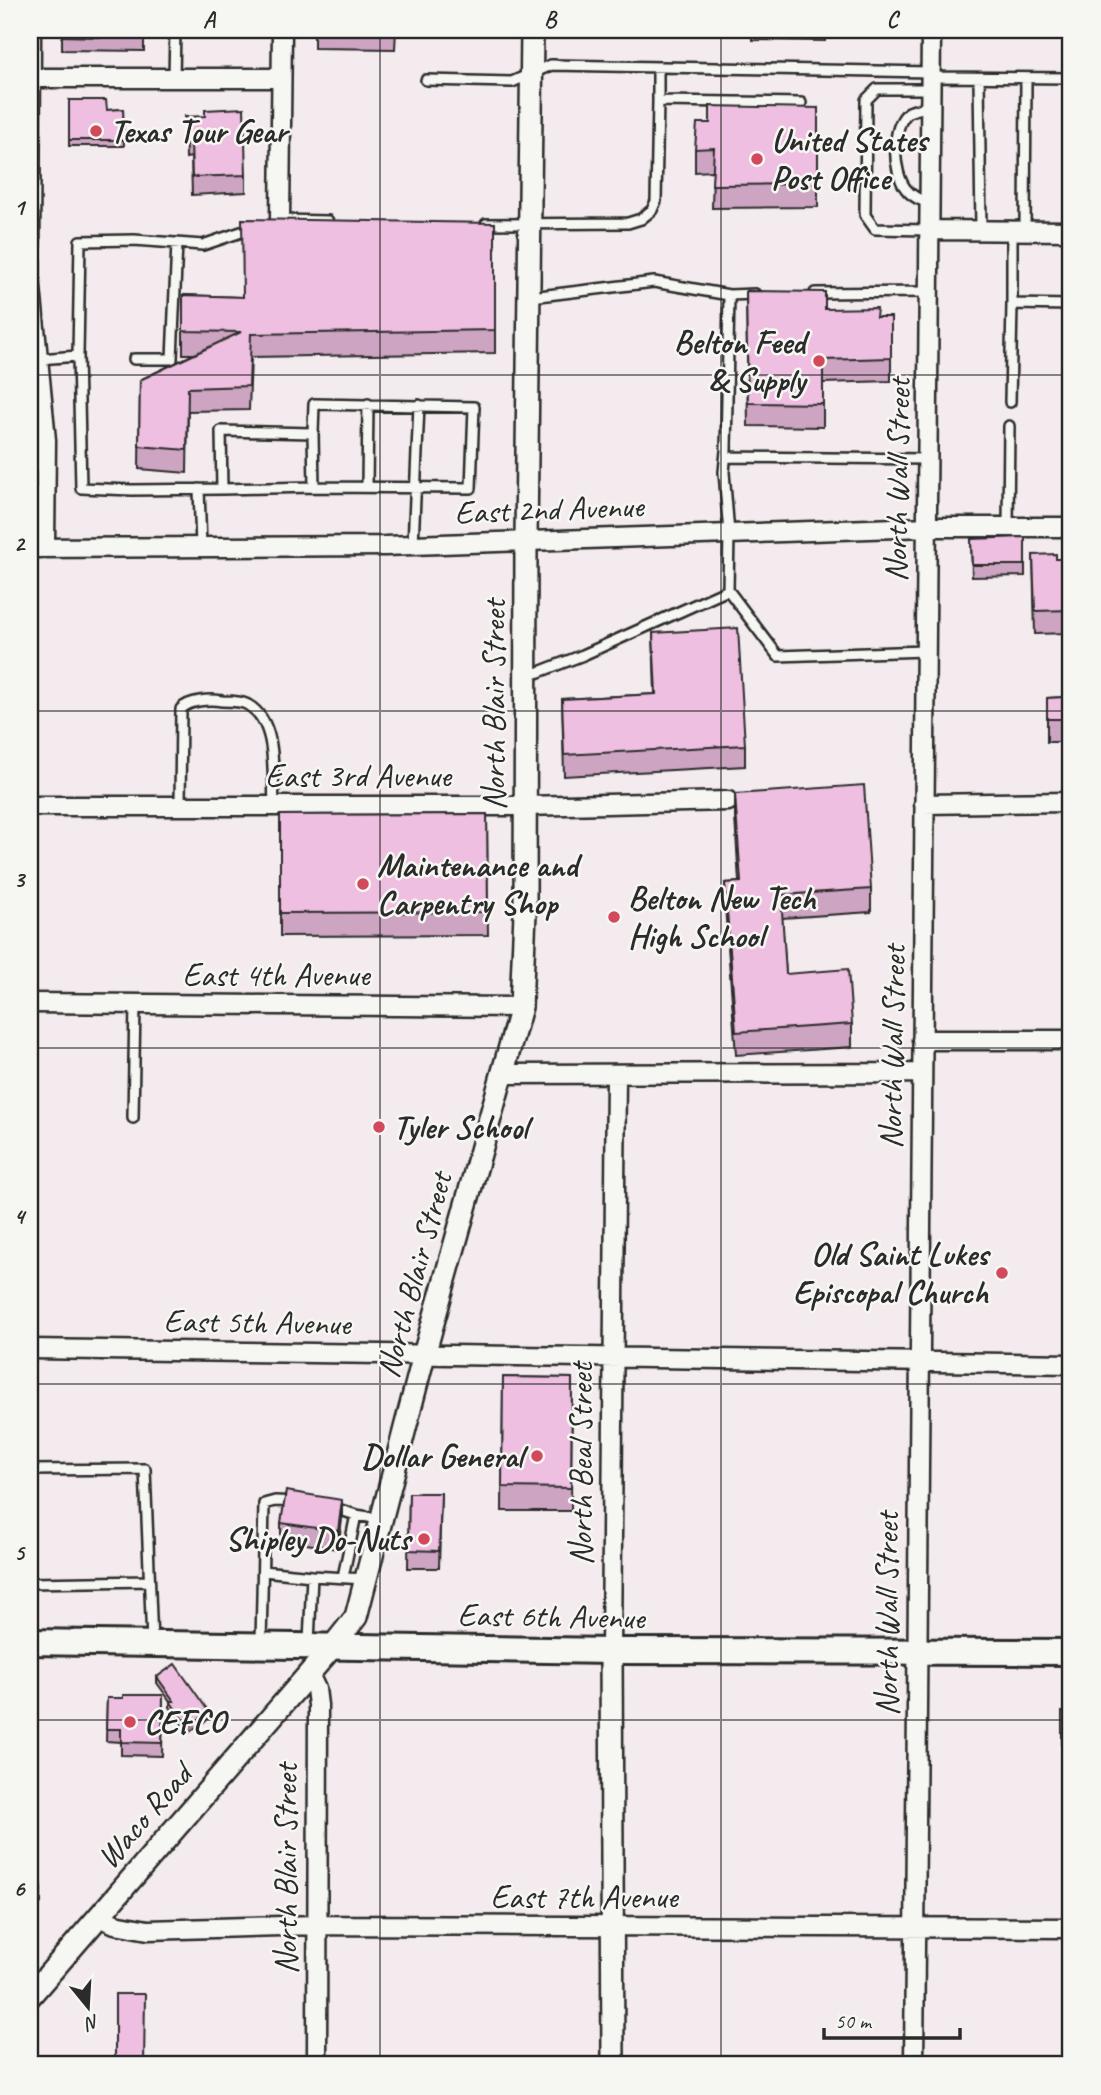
<svg xmlns="http://www.w3.org/2000/svg" width="1101" height="2095" font-family="Caveat,sans-serif">
<style>
.lines{fill:none;stroke-linecap:round;stroke-linejoin:round}
.service-casing{stroke:#2b2b2b;stroke-width:14}
.minor-casing{stroke:#2b2b2b;stroke-width:23}
.tertiary-casing{stroke:#2b2b2b;stroke-width:26}
.secondary-casing{stroke:#2b2b2b;stroke-width:30}
.service{stroke:#f6f6f2;stroke-width:9}
.minor{stroke:#f6f6f2;stroke-width:18}
.tertiary{stroke:#f6f6f2;stroke-width:21}
.secondary{stroke:#f6f6f2;stroke-width:24}
.wall{fill:#cda4c2;stroke:#2b2b2b;stroke-width:2}
.shaded-wall{fill:#a7869e;stroke:#2b2b2b;stroke-width:2}
.building{fill:#eebfe1;stroke:#2b2b2b;stroke-width:2}
.grid{fill:none;stroke:#2b2b2b;stroke-width:2;stroke-opacity:0.55}
.poi-dot{fill:#d1495b;stroke:#f6f6f2;stroke-width:2.5}
.labels{text-anchor:middle;dominant-baseline:central;stroke-width:5;stroke-linejoin:round;paint-order:stroke}
.poi-label{font-size:33px;font-weight:bold;fill:#2b2b2b;stroke:#f6f6f2;text-anchor:start}
.street-label{font-size:33px;fill:#2b2b2b;stroke:#f6f6f2}
.neatline{fill:none;stroke:#2b2b2b;stroke-width:2.5}
.grid-label{font-size:23px;text-anchor:middle;font-weight:bold;fill:#2b2b2b}
</style>
<rect width="100%" height="100%" fill="#f4ebef"/>
<filter id="ink" filterUnits="userSpaceOnUse"><feTurbulence type="fractalNoise" baseFrequency=".0143" numOctaves="2"/><feDisplacementMap in="SourceGraphic" scale="14" xChannelSelector="R" yChannelSelector="G"/><feConvolveMatrix kernelMatrix="1 2 1 2 8 2 1 2 1" color-interpolation-filters="sRGB"/></filter>
<g filter="url(#ink)">
<g class="lines">
<defs>
<path id="service" d="M658,67V101L801,103
M931,77L1071,78
M174,78L175,30
M979,78L981,230
M426,80L512,82L551,65L931,72
M929,203C921,200 912,197 906,189C893,173 890,125 909,112C915,109 924,108 930,106
M280,220L328,221
M486,224L628,223L641,219L652,210L656,201L658,101
M929,230L875,229L865,215L866,100L877,89H930
M1025,230L1026,78
M1012,231V304L1071,305
M815,293L929,292
M531,297L654,282L729,295
M78,356L81,488L132,490L222,489L221,431L313,433L314,404L474,407L471,488L314,487L313,433
M39,359L78,356L80,241L134,240L203,245L253,228
M134,359H172L177,243
M1010,402L1012,304
M726,457L927,459
M367,487L368,404
M199,489L201,547
M222,489L314,487
M1008,527L1009,426
M413,545L419,405
M728,590L778,656L925,651
M526,677L583,655L728,590L729,533L724,472L726,451L729,295L755,294
M180,806L181,709C190,700 209,699 222,701C229,701 242,701 248,705C279,723 272,776 274,806
M133,1118L135,1004
M30,1470L145,1469L152,1642
M331,1507L356,1515L381,1519
M263,1571L312,1576L309,1643
M312,1576L365,1579
M343,1577L356,1515
M30,1583L149,1581
M30,1615L31,1640
M261,1643L264,1504L275,1501L296,1502"/>
<path id="minor" d="M31,30L30,277L46,440L45,548
M30,78H281
M280,220L282,30
M929,230L1071,231
M30,548L385,546L926,527H1071
M924,804L1071,802
M30,806H525L728,801
M30,1003L521,1007
M922,1040H1071
M501,1074L921,1073
M30,1349C377,1351 724,1362 1071,1364
M611,1651L616,1074
M309,1674L316,1689L318,1705L317,2065
M98,1916L115,1924L148,1930L317,1925L1071,1928
M914,2065L931,30"/>
<path id="tertiary" d="M611,1651L613,2065
M30,1996L333,1646L356,1617L424,1355L521,1007L525,913L526,539L532,30"/>
<path id="secondary" d="M30,1642L611,1651L1071,1652"/>
</defs>
<use href="#service" class="service-casing"/>
<use href="#minor" class="minor-casing"/>
<use href="#tertiary" class="tertiary-casing"/>
<use href="#secondary" class="secondary-casing"/>
<use href="#service" class="service"/>
<use href="#minor" class="minor"/>
<use href="#tertiary" class="tertiary"/>
<use href="#secondary" class="secondary"/>
</g>
<path class="wall" d="M62,30H144V51L62,50Z
M314,30H396L395,49L314,48Z
M752,30H825V41L752,40Z
M69,100L107,110L123,109L124,146H69Z
M818,108V207L712,208L713,171L695,172V149L710,123Z
M185,117L246,175V192L192,195L191,157L186,158Z
M495,223V353L251,357L249,410L188,411L187,473L139,469L140,380L194,354H183V295L243,297Z
M746,291L825,309L877,317H891V381L823,383V427L748,426Z
M1025,537V576L972,577L971,539Z
M1033,555L1056,559H1071V633L1035,634Z
M653,633L745,745V766L564,776L562,699L655,694Z
M1071,676V780H1064L1063,742H1047V698L1064,697Z
M735,794L871,889V912L782,918L786,974L852,1024V1047L736,1055L725,906V883L739,882L735,818Z
M487,814L488,935L280,936V815Z
M503,1377L572,1378L571,1511H502Z
M409,1493H441L439,1568H408Z
M342,1518L338,1549L281,1540V1523Z
M157,1677L209,1718L188,1733L170,1707V1701L157,1683Z
M163,1695L162,1756L121,1755V1742L106,1741L107,1698H123Z
M1062,1712H1071V1768H1062Z"/>
<path class="shaded-wall" d="M342,1500V1518L338,1549V1531Z
M209,1712V1718L188,1733V1727Z
M41,1885V1903L30,1914V1896Z"/>
<path class="building" d="M62,30H144V38L62,36Z
M69,100H106L107,110L123,109L124,140H69Z
M710,106L818,108V184L712,185L714,148L695,149L697,123H710Z
M244,108L246,175L192,177L191,140H186L185,117L205,116V110Z
M242,219L495,223V330L251,334L249,386L188,388L187,450L139,446L140,380L241,332L183,331V295L243,297Z
M746,291L825,292V309L877,308L876,317H891V358L823,360V404L748,403Z
M1025,537V565H972L971,539Z
M1056,554V559H1071V610L1035,611L1033,555Z
M738,628L745,745L564,755L562,699L656,694L653,633Z
M1064,676H1071V757H1064L1063,719H1047V698L1064,697Z
M864,785L871,889L781,895L786,974L848,969L852,1024L736,1032L725,883L741,882L735,794Z
M487,814L488,912L280,913V815Z
M503,1377L572,1378L571,1488L502,1487Z
M286,1491L342,1500L338,1531L281,1523Z
M409,1493H441L439,1551L408,1550Z
M175,1664L209,1712L188,1727L170,1701H174L157,1677Z
M123,1695H163L162,1743L121,1742V1729H106L107,1698H123Z
M1062,1712H1071V1751H1062Z
M30,1875L41,1885L30,1896Z
M115,1994H145L144,2065H115Z"/>
</g>
<path class="grid" d="M380,30V2065M721,30V2065M30,375H1071M30,711H1071M30,1048H1071M30,1384H1071M30,1720H1071"/>
<g class="poi-dot">
<circle cx="96" cy="131" r="7"/>
<circle cx="757" cy="159" r="7"/>
<circle cx="819" cy="361" r="7"/>
<circle cx="363" cy="884" r="7"/>
<circle cx="614" cy="917" r="7"/>
<circle cx="379" cy="1127" r="7"/>
<circle cx="1002" cy="1273" r="7"/>
<circle cx="537" cy="1456" r="7"/>
<circle cx="424" cy="1539" r="7"/>
<circle cx="130" cy="1722" r="7"/>
</g>
<g class="labels">
<g class="poi-label">
<text x="110" y="131">Texas Tour Gear</text>
<text x="771" y="140">United States<tspan x="771" dy="38">Post Office</tspan></text>
<text x="805" y="342" text-anchor="end">Belton Feed<tspan x="805" dy="38">&amp; Supply</tspan></text>
<text x="377" y="865">Maintenance and<tspan x="377" dy="38">Carpentry Shop</tspan></text>
<text x="628" y="898">Belton New Tech<tspan x="628" dy="38">High School</tspan></text>
<text x="393" y="1127">Tyler School</text>
<text x="988" y="1254" text-anchor="end">Old Saint Lukes<tspan x="988" dy="38">Episcopal Church</tspan></text>
<text x="523" y="1456" text-anchor="end">Dollar General</text>
<text x="410" y="1539" text-anchor="end">Shipley Do-Nuts</text>
<text x="144" y="1722">CEFCO</text>
</g>
<g class="street-label">
<text transform="translate(897 480) rotate(-89)">North Wall Street</text>
<text transform="translate(549 509) rotate(-2)">East 2nd Avenue</text>
<text transform="translate(494 705) rotate(-90)">North Blair Street</text>
<text x="358" y="776">East 3rd Avenue</text>
<text x="276" y="975">East 4th Avenue</text>
<text transform="translate(892 1047) rotate(-89)">North Wall Street</text>
<text transform="translate(414 1275) rotate(-75)">North Blair Street</text>
<text transform="translate(257 1322) rotate(1)">East 5th Avenue</text>
<text transform="translate(581 1464) rotate(-90)">North Beal Street</text>
<text transform="translate(887 1614) rotate(-90)">North Wall Street</text>
<text transform="translate(551 1616) rotate(1)">East 6th Avenue</text>
<text transform="translate(144 1816) rotate(-49)">Waco Road</text>
<text transform="translate(286 1869) rotate(-90)">North Blair Street</text>
<text x="584" y="1897">East 7th Avenue</text>
</g>
</g>
<rect width="1101" height="2095" fill="none" stroke="#f6f6f2" stroke-width="77"/>
<g transform="translate(88 2007) rotate(162)" stroke="#f6f6f2" stroke-width="5" paint-order="stroke">
<path d="M0-5L12 26L0 18L-12 26Z" fill="#2b2b2b"/>
<text y="-10" font-size="19" font-weight="bold" text-anchor="middle" fill="#2b2b2b">N</text>
</g>
<path d="M824 2028v10h136v-10" fill="none" stroke="#2b2b2b" stroke-width="3.5"/>
<text x="835" y="2028" font-size="21" fill="#2b2b2b" stroke="#f6f6f2" stroke-width="5" paint-order="stroke">50 m</text>
<rect x="38" y="38" width="1024" height="2018" class="neatline"/>
<g class="grid-label">
<text x="209" y="27">A</text>
<text x="550" y="27">B</text>
<text x="892" y="27">C</text>
<text x="19" y="215">1</text>
<text x="19" y="551">2</text>
<text x="19" y="887">3</text>
<text x="19" y="1224">4</text>
<text x="19" y="1560">5</text>
<text x="19" y="1896">6</text>
</g>
</svg>
